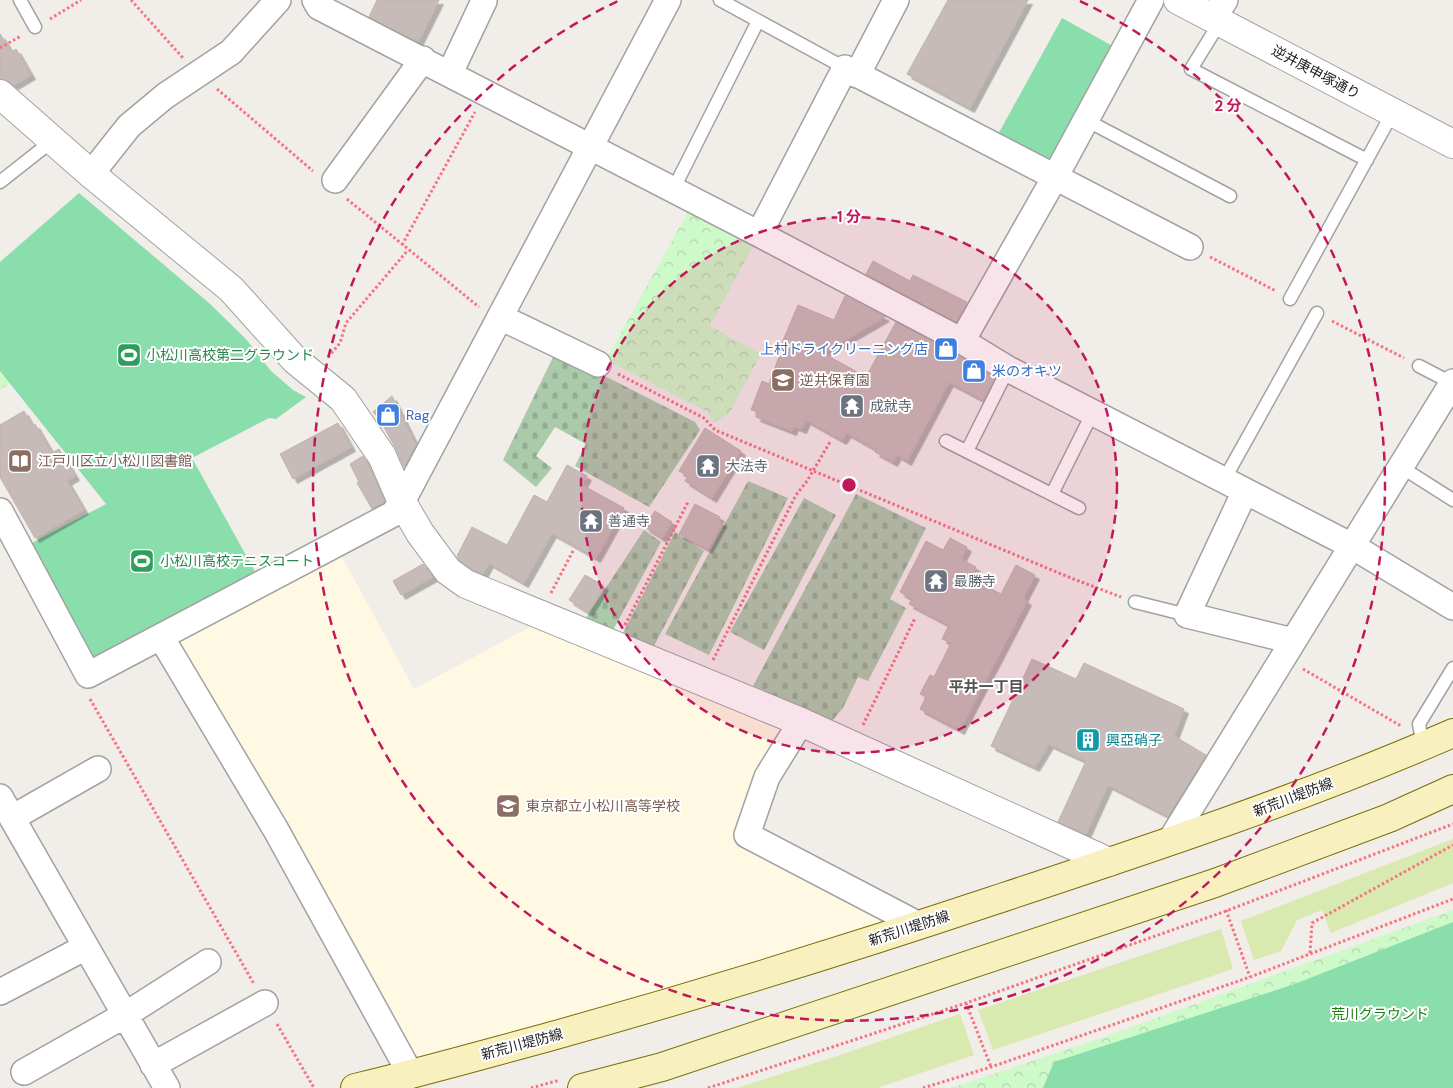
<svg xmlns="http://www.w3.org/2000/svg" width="1453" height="1088" font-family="'DM Sans','Noto Sans JP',sans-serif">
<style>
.education{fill:#fff9e4}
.grass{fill:#d8eab0}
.cemetery{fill:url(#cemetery-stones)}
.park{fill:url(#park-crowns)}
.pitch{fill:#89deac}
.building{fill:#c6bbb8;stroke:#c3b1ab;filter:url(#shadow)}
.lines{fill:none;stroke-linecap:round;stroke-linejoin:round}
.service-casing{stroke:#a2a2a2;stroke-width:15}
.minor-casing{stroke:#a2a2a2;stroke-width:28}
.tertiary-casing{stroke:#a2a2a2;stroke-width:30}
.secondary-casing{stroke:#7a6f07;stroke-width:30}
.path{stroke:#f87380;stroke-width:3;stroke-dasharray:2.5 2.5;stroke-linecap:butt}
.service{stroke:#fff;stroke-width:12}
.minor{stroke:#fff;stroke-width:25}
.tertiary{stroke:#fff;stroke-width:28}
.secondary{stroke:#f9f0bf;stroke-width:28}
.ring{fill:none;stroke:#c2185b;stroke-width:2.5;stroke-dasharray:9 6}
.labels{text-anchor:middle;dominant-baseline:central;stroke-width:4;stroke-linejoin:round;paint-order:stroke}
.street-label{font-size:14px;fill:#212121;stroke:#fff}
.shop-label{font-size:14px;fill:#366cbe;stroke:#fff;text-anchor:start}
.leisure-label{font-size:14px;fill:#27864d;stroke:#fff;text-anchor:start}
.education-label{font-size:14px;fill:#785e54;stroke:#fff;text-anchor:start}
.worship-label{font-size:14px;fill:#5b616d;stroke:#fff;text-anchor:start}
.culture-label{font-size:14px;fill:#0d838f;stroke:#fff;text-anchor:start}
.park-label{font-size:14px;fill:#1b810e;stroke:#fff}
.neighbourhood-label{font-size:15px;font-weight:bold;fill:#545454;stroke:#fff}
.centre{fill:#c2185b;stroke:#fff;stroke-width:2.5}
.ring-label{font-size:15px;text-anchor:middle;font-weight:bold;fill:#c2185b;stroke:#fff;stroke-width:4;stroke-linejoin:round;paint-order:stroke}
</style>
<defs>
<pattern id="cemetery-stones" width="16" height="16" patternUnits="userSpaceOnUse" patternTransform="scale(1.25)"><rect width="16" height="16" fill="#abcaaa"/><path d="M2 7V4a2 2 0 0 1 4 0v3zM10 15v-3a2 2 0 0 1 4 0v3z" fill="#93ad92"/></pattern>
<pattern id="park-crowns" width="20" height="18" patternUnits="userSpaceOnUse" patternTransform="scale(1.25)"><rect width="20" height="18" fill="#cef9c8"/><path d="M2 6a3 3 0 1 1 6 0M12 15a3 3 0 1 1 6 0" fill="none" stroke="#b1d5ac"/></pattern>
<filter id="shadow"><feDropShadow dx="4.5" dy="4.5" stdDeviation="0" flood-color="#0004"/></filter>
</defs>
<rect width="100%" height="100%" fill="#f1ede9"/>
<path class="education" d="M341,555L414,689L530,627L785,727L736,837L891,917L890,925L488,1044L411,1058L176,642Z"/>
<path class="grass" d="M1453,839V883L1331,933L1322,910L1297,920L1281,951L1254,960L1241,921Z
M1221,929L1233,969L993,1050L978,1010Z
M960,1014L974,1055L877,1088H737L837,1056Z"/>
<path class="cemetery" d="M556,351L695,422L700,430L649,507L575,466L586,444L555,427L536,456L552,468L536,487L503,460Z
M748,481L788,498L709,655L665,634Z
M856,494L926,528L890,599L906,608L868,681L858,677L843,708L832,721L753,686Z
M804,498L836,515L764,650L730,632Z
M644,530L661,542L613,630L586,618Z
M675,532L704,551L654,646L623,633Z"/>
<path class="park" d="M690,208L756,241L710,326L761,354L729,414L713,423L706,411L606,360Z
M0,371L10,383L0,390Z
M1453,910V1088H951L1110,1035Z"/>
<path class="pitch" d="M1062,18L1118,49L1053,169L996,138Z
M79,193L209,303L246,339L270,370L293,390L306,397L276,419L269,418L192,458L257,575L98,659L90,656L26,546L106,504L0,371V262Z
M1453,922V1088H1043L1054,1062L1292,985Z"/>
<path class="building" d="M377,0H439L418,42L369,17Z
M948,0H1028L970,108L907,74Z
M0,34L12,52L16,49L31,75L14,85L0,78Z
M873,261L910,281L913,275L967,302L956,322L866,274Z
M845,296L885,317L823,353L866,377L896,322L955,354L995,378L983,400L949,382L907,461L897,455L893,462L875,452L877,450L847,433L842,440L806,420L802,429L794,426L792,431L756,417L758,412L751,410L762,381L769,384L781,351L779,350L798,305L834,320Z
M392,396L416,445L404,467L395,447L380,420L373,412Z
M24,411L32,426L35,424L52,453L59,449L75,476L67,481L84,510L35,538L0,477V425Z
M338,423L351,447L293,479L280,454Z
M705,428L741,451L712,498L685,481L688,476L679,471Z
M363,456L368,464L385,501L372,509L357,483L359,482L350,464Z
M567,465L587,476L582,485L624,508L596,558L552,533L524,583L489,563L483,574L474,570L459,560L457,556L472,527L507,545L534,495L547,502Z
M695,504L720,517L718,520L722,523L708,549L679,534Z
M655,511L672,522L662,538L645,527Z
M950,538L967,547L961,559L976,567L970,578L1001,594L1016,565L1035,575L1023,598L1027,601L960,730L920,709L926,697L920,694L930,675L934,677L951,643L942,639L949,625L909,604L912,599L900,592L926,541L943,550Z
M423,564L433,577L401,595L393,581Z
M585,575L604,586L588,612L569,600Z
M1032,659L1076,679L1084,663L1184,709L1174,736L1206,755L1168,816L1108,785L1086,834L1058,822L1086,761L1049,744L1035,767L991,746Z"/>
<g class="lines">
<defs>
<path id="service" d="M20,0L35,27
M720,0L845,68
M1220,22L1191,69L1367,160
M1086,120L1230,196
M0,182L52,141
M673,190L758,21
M1290,299L1393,112
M1419,366L1444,379L1450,387
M946,441L1079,508
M967,451L1008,369
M1401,467L1453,500
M1224,480L1317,313
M1052,494L1093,412
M1135,602L1187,615
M1423,746L1419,724L1453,668"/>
<path id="minor" d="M315,0L319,7L759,234L962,341L1008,369L1352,546L1453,607
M1213,18L1225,0
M450,73L484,1
M857,75L896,0
M91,174L129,126L165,96L231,52L278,0
M335,180L423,59
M759,234L845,68L1190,247
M500,317L598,364
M962,341L1055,177L1151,0
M1245,491L1187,615L1293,641
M0,511L88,675L393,514L402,502L668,0
M161,637L276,830L411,1075
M801,722L767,777L747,835L919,925
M0,797L167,1088
M12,818L98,769
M1170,841L1453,382
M0,992L86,947
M153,1065L265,1003
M24,1072L125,1015L208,962"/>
<path id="tertiary" d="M1178,0L1453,144
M0,94L91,174L231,289L295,360L343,399L382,456L402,502L420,533L448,571L466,584L801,722L1109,862"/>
<path id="secondary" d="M355,1088C419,1073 482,1055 545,1038C696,996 846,950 995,900C1149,849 1304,798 1453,733
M582,1088L662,1067L1215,883L1389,818L1453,789"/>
</defs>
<use href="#service" class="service-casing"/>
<use href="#minor" class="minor-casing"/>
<use href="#tertiary" class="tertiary-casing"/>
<use href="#secondary" class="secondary-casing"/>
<path class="path" d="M131,0L183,58
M50,19L81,0
M0,48L21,36
M217,89L313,171
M347,199L479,307
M402,245L475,112
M1210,257L1276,291
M1332,321L1404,358
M328,357L340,343L346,323L408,250
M618,374L704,418L715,430L1071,578L1121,597
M551,593L574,549
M625,625L688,502
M713,660L796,495L807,481L830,442
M1303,669L1401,726
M90,699L254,984
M863,725L915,618
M1226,910L1250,977
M1310,953L1312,923L1453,845
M966,1003L991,1067
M277,1024L314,1088
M531,1088L560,1080
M708,1088L966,1003L1226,911L1453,824
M923,1088L991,1067L1250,977L1453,899"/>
<use href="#service" class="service"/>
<use href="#minor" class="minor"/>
<use href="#tertiary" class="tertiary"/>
<use href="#secondary" class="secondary"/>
</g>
<circle cx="849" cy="485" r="268" fill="#c2185b" fill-opacity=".12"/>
<g class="ring">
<circle cx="849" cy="485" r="268"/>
<path d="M1080 1A536 536 0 1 1 618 1"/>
</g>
<defs>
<symbol id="shop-square" viewBox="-11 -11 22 22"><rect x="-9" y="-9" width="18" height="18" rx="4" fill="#3f7fe0" stroke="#fff"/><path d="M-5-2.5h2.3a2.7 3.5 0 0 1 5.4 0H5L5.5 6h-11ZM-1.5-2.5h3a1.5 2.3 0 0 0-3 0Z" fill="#fff"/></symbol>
<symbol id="stadium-square" viewBox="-11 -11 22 22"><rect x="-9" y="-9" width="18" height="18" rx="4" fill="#2e9e5b" stroke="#fff"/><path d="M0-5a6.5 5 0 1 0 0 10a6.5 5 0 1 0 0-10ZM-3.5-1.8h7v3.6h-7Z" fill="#fff"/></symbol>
<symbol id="school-square" viewBox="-11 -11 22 22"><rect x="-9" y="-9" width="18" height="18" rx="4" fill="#8d6e63" stroke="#fff"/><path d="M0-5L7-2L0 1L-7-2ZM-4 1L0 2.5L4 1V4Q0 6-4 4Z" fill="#fff"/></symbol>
<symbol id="temple-square" viewBox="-11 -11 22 22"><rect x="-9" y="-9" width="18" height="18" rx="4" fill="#6b7280" stroke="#fff"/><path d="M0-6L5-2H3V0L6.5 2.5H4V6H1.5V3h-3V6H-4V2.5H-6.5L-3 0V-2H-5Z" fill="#fff"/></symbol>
<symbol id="library-square" viewBox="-11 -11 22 22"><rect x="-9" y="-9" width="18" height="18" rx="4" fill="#8d6e63" stroke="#fff"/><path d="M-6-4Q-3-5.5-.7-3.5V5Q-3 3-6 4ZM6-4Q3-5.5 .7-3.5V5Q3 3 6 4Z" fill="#fff"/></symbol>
<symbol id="building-square" viewBox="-11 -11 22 22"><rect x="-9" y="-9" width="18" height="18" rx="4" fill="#0f9aa8" stroke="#fff"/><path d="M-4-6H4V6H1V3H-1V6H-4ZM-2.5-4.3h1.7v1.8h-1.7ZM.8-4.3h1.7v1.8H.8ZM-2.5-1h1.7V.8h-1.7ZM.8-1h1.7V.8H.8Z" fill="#fff"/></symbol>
</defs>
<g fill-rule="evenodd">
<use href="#shop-square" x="932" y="335" width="28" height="28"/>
<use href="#stadium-square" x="115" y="341" width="28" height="28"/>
<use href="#shop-square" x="960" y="357" width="28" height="28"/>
<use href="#school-square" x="769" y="366" width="28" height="28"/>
<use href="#temple-square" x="838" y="392" width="28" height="28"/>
<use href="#shop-square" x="374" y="401" width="28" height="28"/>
<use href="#library-square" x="6" y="447" width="28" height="28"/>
<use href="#temple-square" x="694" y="452" width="28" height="28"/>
<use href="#temple-square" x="577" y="507" width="28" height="28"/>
<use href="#stadium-square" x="128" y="547" width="28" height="28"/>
<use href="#temple-square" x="922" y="567" width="28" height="28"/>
<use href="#building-square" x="1074" y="726" width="28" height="28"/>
<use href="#school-square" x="494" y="792" width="28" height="28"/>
</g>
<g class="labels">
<g class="street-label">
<text transform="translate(1316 72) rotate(28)">逆井庚申塚通り</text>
<text transform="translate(1293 797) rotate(-21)">新荒川堤防線</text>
<text transform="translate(909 928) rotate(-18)">新荒川堤防線</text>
<text transform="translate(522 1044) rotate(-15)">新荒川堤防線</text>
</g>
<g class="shop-label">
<text x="928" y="349" text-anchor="end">上村ドライクリーニング店</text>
<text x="992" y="371">米のオキツ</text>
<text x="406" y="415">Rag</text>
</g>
<g class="leisure-label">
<text x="146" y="355">小松川高校第二グラウンド</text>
<text x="160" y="561">小松川高校テニスコート</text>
</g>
<g class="education-label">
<text x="800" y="380">逆井保育園</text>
<text x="38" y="461">江戸川区立小松川図書館</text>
<text x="526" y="806">東京都立小松川高等学校</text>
</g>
<g class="worship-label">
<text x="870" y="406">成就寺</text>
<text x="726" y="466">大法寺</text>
<text x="608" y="521">善通寺</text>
<text x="954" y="581">最勝寺</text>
</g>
<g class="culture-label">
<text x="1106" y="740">興亞硝子</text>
</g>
<g class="park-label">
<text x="1380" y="1014">荒川グラウンド</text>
</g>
<g class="neighbourhood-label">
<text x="986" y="687">平井一丁目</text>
</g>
</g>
<circle cx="849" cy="485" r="8" class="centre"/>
<g class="ring-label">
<text x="1228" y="111">2 分</text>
<text x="849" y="222">1 分</text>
</g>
</svg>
